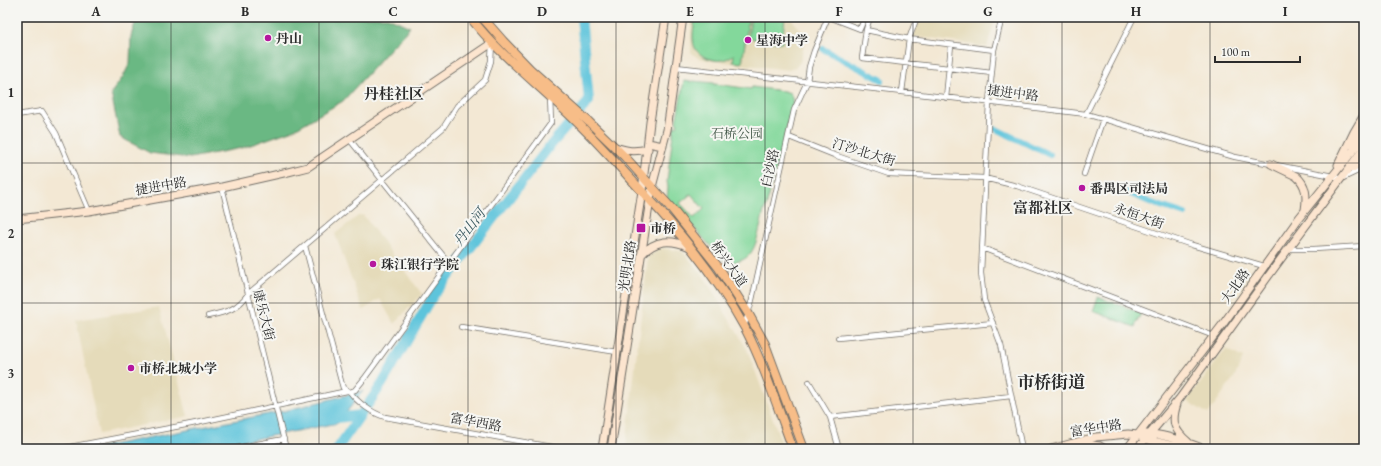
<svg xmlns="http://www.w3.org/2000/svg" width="1381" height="466" font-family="'EB Garamond','Noto Serif SC',serif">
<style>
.built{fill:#e5dbba}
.green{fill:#83d89b;stroke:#578263;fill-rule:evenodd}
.forest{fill:#6ab883;stroke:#4a7257}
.water{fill:#5dc4db;stroke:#447883}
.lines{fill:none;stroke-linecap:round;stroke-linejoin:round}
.canal{stroke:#5dc4db;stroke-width:6}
.river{stroke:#5dc4db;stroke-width:10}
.street-casing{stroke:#716d66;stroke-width:6}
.secondary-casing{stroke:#716d66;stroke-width:9}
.primary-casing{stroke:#716d66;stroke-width:10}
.street{stroke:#fff;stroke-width:4.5}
.secondary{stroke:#fce5cf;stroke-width:7}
.primary{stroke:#f7bd88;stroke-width:8}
.grid{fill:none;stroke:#2b2b2b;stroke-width:1;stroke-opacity:0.55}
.poi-dot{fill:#b5179e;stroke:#f6f6f2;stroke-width:1.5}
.labels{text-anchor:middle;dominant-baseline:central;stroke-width:4;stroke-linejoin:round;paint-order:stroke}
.poi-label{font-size:13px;font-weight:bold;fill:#2b2b2b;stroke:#f6f6f2;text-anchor:start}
.street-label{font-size:13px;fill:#2b2b2b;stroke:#f6f6f2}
.park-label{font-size:13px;fill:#415647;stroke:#f6f6f2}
.water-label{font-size:14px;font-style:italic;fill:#3a5960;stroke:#f6f6f2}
.quarter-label{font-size:15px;font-weight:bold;fill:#2b2b2b;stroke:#f6f6f2}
.district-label{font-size:17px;font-weight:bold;fill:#2b2b2b;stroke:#f6f6f2}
.neatline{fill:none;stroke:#2b2b2b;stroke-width:1.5}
.grid-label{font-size:13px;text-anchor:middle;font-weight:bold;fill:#2b2b2b}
</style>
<rect width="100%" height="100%" fill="#f6f6f2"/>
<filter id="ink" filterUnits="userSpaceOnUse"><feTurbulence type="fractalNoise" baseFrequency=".025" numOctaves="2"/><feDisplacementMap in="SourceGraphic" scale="8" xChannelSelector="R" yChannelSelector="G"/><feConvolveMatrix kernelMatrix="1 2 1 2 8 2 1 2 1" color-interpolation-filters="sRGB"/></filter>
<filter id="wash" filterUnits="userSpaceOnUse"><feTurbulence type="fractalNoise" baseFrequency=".012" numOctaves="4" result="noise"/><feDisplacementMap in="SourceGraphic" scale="16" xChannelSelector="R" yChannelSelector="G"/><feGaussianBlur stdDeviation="0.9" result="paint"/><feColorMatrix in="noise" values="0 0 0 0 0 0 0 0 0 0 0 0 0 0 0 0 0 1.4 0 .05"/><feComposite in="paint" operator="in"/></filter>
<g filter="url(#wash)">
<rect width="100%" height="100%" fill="#f3e8d4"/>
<path class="built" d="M693,17H790L806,36L800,62L797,66L789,70L707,60L698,58L691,52V30Z
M920,17H996L987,47L913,36Z
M363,215L422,294L394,324L380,299L363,310L335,234L358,216Z
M661,248L682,251L701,272L747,349L784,449H629L626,446L648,256Z
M159,307L188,416L99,434L76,320Z
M1226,349L1243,358L1235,376L1208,414L1187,401Z"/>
<path class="green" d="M695,17H749L742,63L733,62L734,54C732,56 729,58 726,59C717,63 700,58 695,48C691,39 694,27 695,17Z
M751,17H785L782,43L748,38Z
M684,81L691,82L693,81L714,83V85L716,84L751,89L752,87L784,91L790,93L792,97L793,104L766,207L765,208C761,220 758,242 752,251C746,262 731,265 721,258L667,198L668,188L667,181L674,126H677L678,123L676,122ZM691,194L704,209L694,218L680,203Z
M1098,297L1141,313L1135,327L1093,311Z"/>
<path class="forest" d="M137,17H388L410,27L343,101L293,130L242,148L190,158L150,153L120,137L111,93L123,77L130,63L131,36Z"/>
<path class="water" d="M363,391L338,423L203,449H91L284,411Z"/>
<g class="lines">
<path class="canal" d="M581,19L594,17
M823,49L882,80
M996,129L1050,155
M1119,189L1152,203L1185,214"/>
<path class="river" d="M329,419L361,415
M337,449L382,384L433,296L549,147L589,101L581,17"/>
</g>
</g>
<g filter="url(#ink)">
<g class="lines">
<defs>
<path id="street" d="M829,17L860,29L865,17
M870,17L866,30L909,39L902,92
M917,17L909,39L994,50
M1002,17L994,50L989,102L981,273L984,300L1001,345L1022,449
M866,30L862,58L992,73
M676,67L902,92L1086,114L1235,157L1333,176L1341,179L1364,168
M946,98L951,45
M1086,114L1134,17
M17,115L42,111L56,133L89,211
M789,137L834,155L889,174L984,178L1017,186L1192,245L1264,266
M350,140L449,263
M1084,174L1103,119
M222,187L286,449
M305,246L341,381L343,388L350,392L355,390L364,379L551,123L550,97
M982,248L1214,336
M1288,249H1314L1364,246
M208,316C226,312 237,310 248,294L443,128L457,106L485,80L491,61L492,43
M461,327L617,352
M744,327L752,300L794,110L807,82L809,67L814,51L828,17
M838,338L993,323
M809,382L830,417L839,449
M350,392C358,403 372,413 385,417L563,449
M830,417L1011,396
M59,449L191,424L347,391
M231,449L284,439"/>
<path id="secondary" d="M648,143L663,146
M1351,145L1364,127
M615,147C627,151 634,152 648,149
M1271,164L1296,176C1307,185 1307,197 1305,210
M1338,165L1354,132L1364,115
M1353,168L1364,158
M17,219L89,211L222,187L288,172L308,167L492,43
M641,255C656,239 671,239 690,247
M1177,404C1171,422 1174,430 1188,442
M1146,434C1159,432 1191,444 1205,449
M1077,443L1100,446L1105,449
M602,449L642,191L650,122L666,17
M611,449L652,187L667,130L683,17
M1051,449L1096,437L1128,434L1138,435L1145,439L1186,449
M1127,449L1223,324L1299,218L1364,137
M1137,449L1180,398L1280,260L1364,148"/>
<path id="primary" d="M470,17C503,59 545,89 582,127C609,154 634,183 660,211C692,247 722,286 745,328C765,367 778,409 793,449
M482,17L503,41L530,69L589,122L625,157L672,209L719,268L748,313L765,344L804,449"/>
</defs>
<use href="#street" class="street-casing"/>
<use href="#secondary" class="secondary-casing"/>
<use href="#primary" class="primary-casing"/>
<use href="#street" class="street"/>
<use href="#secondary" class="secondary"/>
<use href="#primary" class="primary"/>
</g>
</g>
<path class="grid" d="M171,17V449M319,17V449M468,17V449M616,17V449M765,17V449M913,17V449M1062,17V449M1210,17V449M17,163H1364M17,303H1364"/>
<g class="poi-dot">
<circle cx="268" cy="38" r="4"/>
<circle cx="748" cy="40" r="4"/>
<circle cx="1082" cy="188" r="4"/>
<rect x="636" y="223" width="10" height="10" rx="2"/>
<circle cx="373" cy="264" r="4"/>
<circle cx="131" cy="368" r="4"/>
</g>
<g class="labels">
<g class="poi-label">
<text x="276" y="38">丹山</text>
<text x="756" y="40">星海中学</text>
<text x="1090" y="188">番禺区司法局</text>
<text x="650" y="228">市桥</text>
<text x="381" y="264">珠江银行学院</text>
<text x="139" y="368">市桥北城小学</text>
</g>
<g class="street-label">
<text transform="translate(1013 93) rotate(7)">捷进中路</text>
<text transform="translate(864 152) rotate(17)">汀沙北大街</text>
<text transform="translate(770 168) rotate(-77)">白沙路</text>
<text transform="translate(161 186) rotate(-10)">捷进中路</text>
<text transform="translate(1139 216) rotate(19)">永恒大街</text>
<text transform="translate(729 264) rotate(55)">桥兴大道</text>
<text transform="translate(627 266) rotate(-81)">光明北路</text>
<text transform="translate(1235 286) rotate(-55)">大北路</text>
<text transform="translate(264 315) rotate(76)">康乐大街</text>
<text transform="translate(476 422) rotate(10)">富华西路</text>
<text transform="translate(1096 428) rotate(-9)">富华中路</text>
</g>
<g class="park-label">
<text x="737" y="133">石桥公园</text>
</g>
<g class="water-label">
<text transform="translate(469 227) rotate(-52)">丹山河</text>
</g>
<g class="quarter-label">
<text x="394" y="93">丹桂社区</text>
<text x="1043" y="207">富都社区</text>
</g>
<g class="district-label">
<text x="1051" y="382">市桥街道</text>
</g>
</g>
<rect width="1381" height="466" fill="none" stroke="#f6f6f2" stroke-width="44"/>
<path d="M1215 56v6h85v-6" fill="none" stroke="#2b2b2b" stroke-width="2"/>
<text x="1221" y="56" font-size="12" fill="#2b2b2b" stroke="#f6f6f2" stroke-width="3" paint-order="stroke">100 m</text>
<rect x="22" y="22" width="1337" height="422" class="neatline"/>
<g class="grid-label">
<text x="96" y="16">A</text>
<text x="245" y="16">B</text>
<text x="393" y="16">C</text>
<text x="542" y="16">D</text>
<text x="690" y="16">E</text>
<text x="839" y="16">F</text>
<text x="988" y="16">G</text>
<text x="1136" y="16">H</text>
<text x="1285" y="16">I</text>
<text x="11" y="97">1</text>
<text x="11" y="238">2</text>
<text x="11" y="378">3</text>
</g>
</svg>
